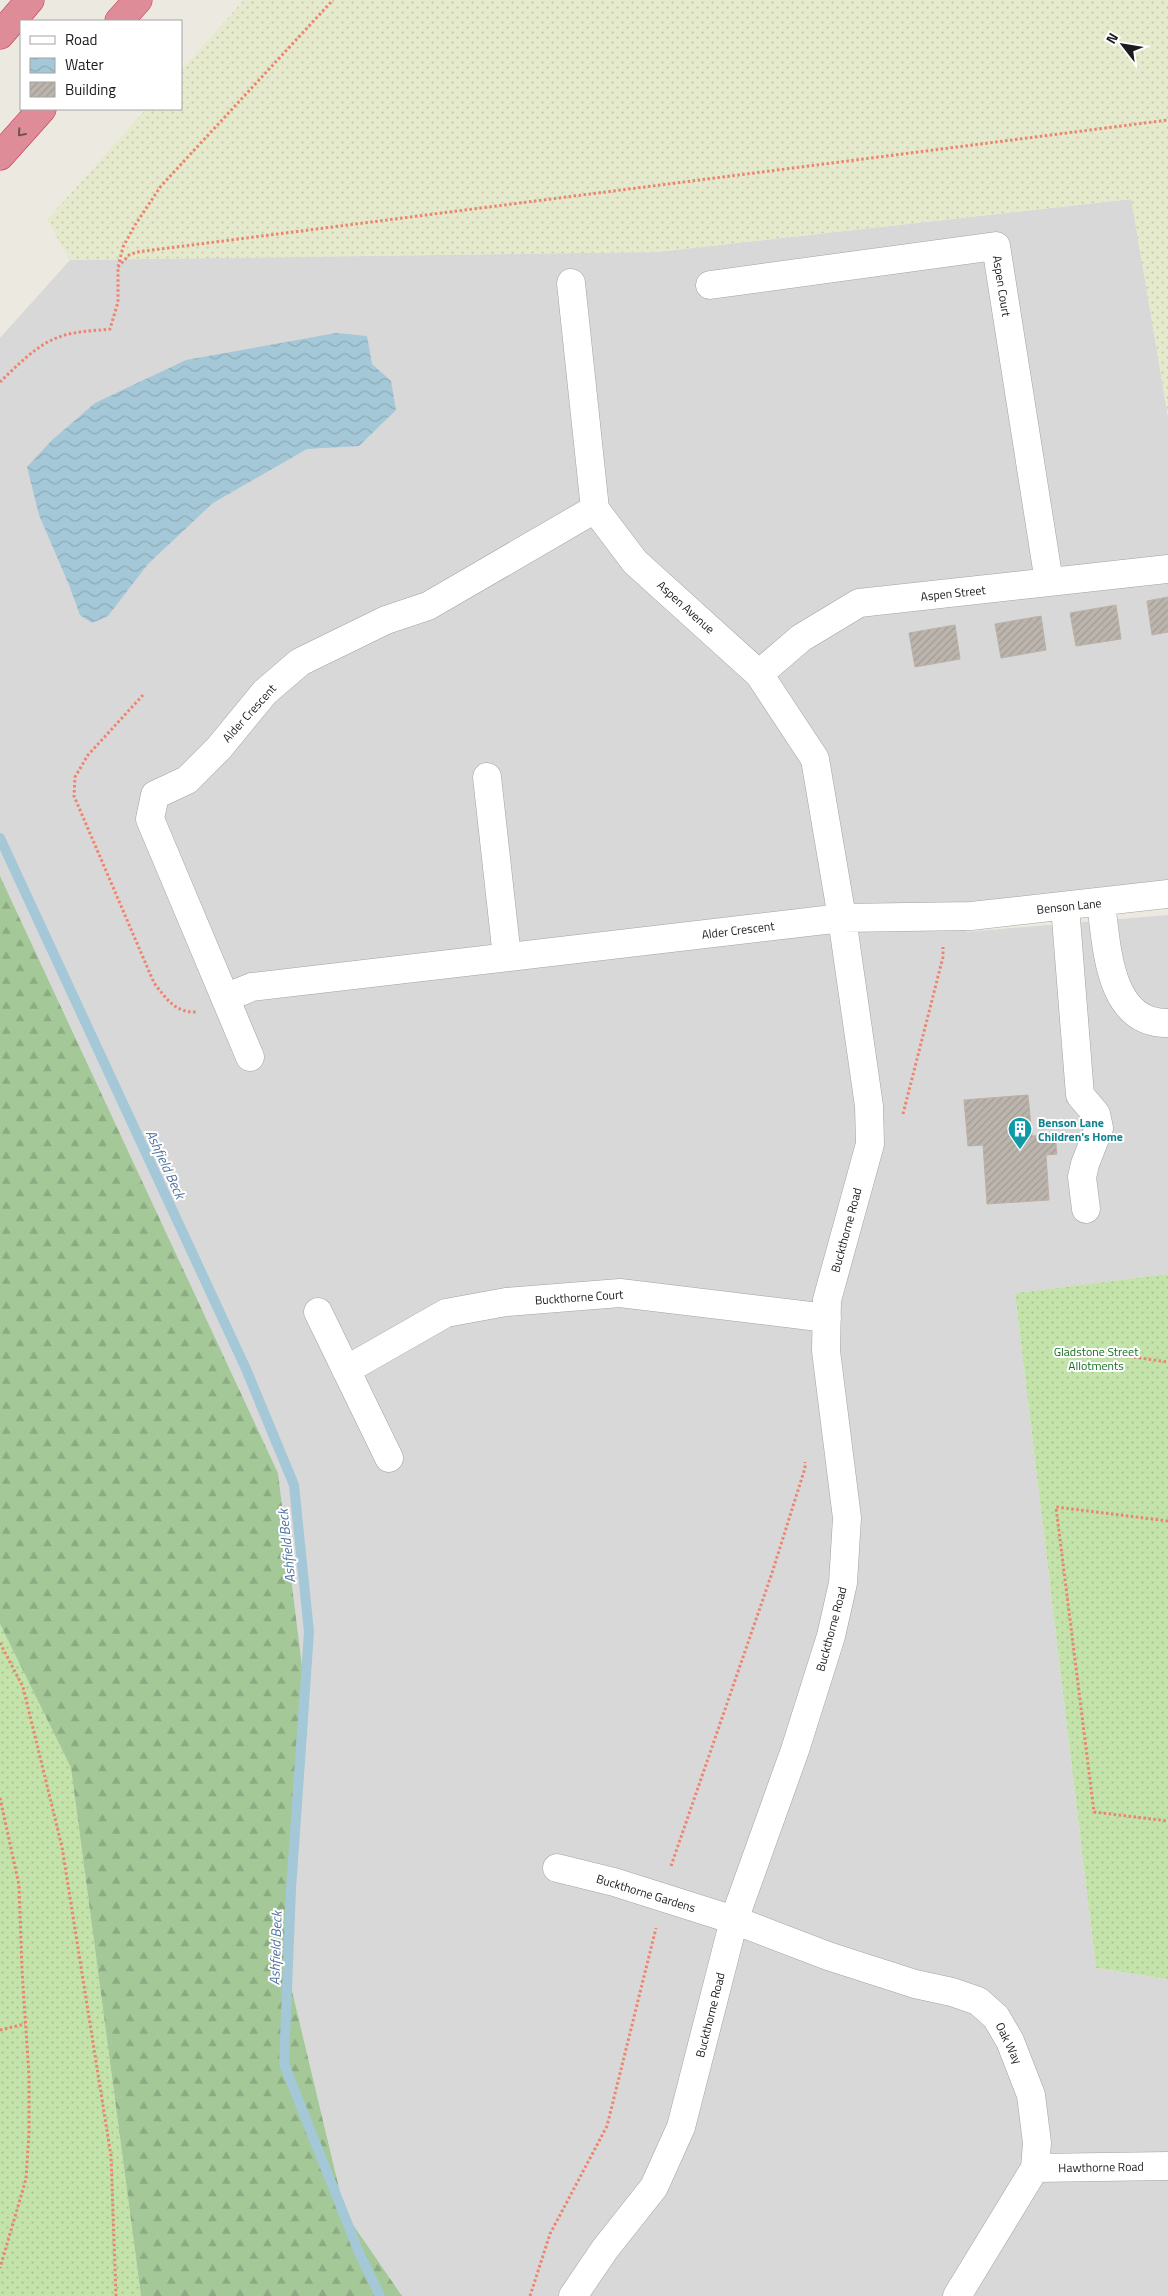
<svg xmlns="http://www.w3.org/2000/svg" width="1168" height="2296" font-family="'Titillium Web',sans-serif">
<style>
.residential{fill:#d9d8d8}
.farmland{fill:url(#farmland-dots)}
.grass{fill:url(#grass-dots)}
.forest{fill:url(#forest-firs)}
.water{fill:url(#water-waves)}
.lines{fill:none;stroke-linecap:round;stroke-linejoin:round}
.stream{stroke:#a4c8d7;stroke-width:10}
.building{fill:url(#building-hatch);stroke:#bcb0a5}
.minor-casing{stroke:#a2a2a2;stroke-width:29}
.highway-casing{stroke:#c7305b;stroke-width:29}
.path{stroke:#ee846f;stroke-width:3;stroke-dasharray:2.5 2.5;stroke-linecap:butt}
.minor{stroke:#fff;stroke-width:28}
.highway{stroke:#de8d98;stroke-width:28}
.oneway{stroke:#734e53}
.labels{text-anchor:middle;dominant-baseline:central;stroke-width:4;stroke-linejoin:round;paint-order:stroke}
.street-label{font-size:12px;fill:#1b1b1b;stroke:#fff}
.culture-label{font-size:12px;font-weight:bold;fill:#0d838f;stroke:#fff;text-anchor:start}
.park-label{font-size:12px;fill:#136f20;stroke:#fff}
.water-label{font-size:14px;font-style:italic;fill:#5074a2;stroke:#fff}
</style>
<defs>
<pattern id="farmland-dots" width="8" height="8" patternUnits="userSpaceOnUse" patternTransform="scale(1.25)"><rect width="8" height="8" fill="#e6eacd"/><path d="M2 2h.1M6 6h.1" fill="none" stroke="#c5c8af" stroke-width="1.8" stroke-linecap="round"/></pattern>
<pattern id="grass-dots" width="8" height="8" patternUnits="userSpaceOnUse" patternTransform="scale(1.25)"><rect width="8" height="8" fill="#c3e3aa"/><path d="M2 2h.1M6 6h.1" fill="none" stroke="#a7c292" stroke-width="1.8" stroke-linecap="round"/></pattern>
<pattern id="forest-firs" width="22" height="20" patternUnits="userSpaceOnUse" patternTransform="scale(1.25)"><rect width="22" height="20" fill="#a4c898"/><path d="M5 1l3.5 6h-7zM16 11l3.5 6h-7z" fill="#8dab82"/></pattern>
<pattern id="water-waves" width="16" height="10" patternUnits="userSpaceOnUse" patternTransform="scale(1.25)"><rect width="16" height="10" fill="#a4c8d7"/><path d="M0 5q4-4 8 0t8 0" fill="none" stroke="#8dabb8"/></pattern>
<pattern id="building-hatch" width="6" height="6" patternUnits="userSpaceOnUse" patternTransform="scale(1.25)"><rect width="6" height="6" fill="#bcb5ae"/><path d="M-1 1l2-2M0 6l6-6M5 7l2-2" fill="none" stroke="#a19b95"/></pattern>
</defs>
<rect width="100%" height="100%" fill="#ece9e1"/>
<path class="residential" d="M1132,199L1168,418V893L971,916L966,932L1168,915V1274L1015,1293L1096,1968L1168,1979V2296H402L345,2213L289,1978L308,1714L278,1473L0,876V338L70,260L657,252Z"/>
<path class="farmland" d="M244,0H1168V415L1131,199L657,252L70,260L47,220L146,109H181V70Z"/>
<path class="grass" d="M1168,1274V1979L1096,1968L1015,1293Z
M0,1624L71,1768L141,2296H0Z"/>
<path class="forest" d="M0,876L278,1473L308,1714L289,1978L345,2213L402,2296H141L71,1768L0,1624Z"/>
<path class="water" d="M336,333L367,336L372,364L391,381L396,410L359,446L307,449L213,503L148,564L108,616L92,623L80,615L69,585L39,515L27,467L52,440L95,403L186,360Z"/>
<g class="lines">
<path class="stream" d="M0,838L246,1369L294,1485L309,1632L291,1889L284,2064L358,2250L380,2296"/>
</g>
<path class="building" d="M1168,597V632L1152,635L1147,601Z
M1116,605L1121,639L1076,646L1070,613Z
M1041,616L1046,650L1001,658L995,624Z
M955,625L960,659L915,667L909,633Z
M1028,1095L1032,1136L1055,1135L1057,1154L1046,1155L1049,1200L987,1204L983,1145L968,1146L964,1100Z"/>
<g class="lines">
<defs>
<path id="minor" d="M571,283L595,509L635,562L759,674L815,759L842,918L869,1106L870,1144L827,1300L826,1351L847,1518L843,1583L831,1636L795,1750L734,1920L681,2127L654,2187L605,2249L573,2296
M710,285L996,246L1049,582
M759,674L801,638L859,603L1168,569
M487,777L507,957
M1101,903C1107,946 1108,1024 1168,1023
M1065,906L1080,1095L1096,1114L1099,1128L1085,1164L1082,1177L1086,1209
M225,998L252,987L842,918L971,916L1168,894
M250,1057L150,819L155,795L187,780L219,748L265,692L300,662L386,620L428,606L595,509
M318,1312L389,1458
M346,1370L446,1313L506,1302L620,1293L827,1318
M557,1868L614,1882L734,1920L828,1956L915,1984L952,1992L978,2001L996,2017L1010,2041L1031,2095L1037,2143L1035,2168L957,2296
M1035,2168L1168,2166"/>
<path id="highway" d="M119,21L138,0
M0,35L30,0
M0,156L42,109"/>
</defs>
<use href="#minor" class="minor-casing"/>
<use href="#highway" class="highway-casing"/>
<path class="path" d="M118,267L129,255L137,252L1168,120
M0,382C17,366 36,345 59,337C75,331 93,331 110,329L118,302V267L123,247L135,225L161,186L333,0
M143,695L88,755L75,777L74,796L154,983C166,998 175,1013 196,1012
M903,1114L943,957V947
M1119,1355L1168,1362
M1168,1521L1056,1507L1094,1812L1168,1821
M0,1643L23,1687L62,1847L111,2156L116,2296
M0,1798L19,1885L22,1970L29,2075V2134L26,2179L0,2268
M671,1866L772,1573L805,1468V1462
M0,2030L25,2024
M530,2296L550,2234L607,2126L656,1928"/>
<use href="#minor" class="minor"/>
<use href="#highway" class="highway"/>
</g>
<defs><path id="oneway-chevron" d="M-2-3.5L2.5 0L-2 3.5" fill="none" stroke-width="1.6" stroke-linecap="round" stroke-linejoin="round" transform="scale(1.25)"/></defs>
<use class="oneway" href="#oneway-chevron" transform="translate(21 133) rotate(131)"/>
<defs>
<symbol id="building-pin" viewBox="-11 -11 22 30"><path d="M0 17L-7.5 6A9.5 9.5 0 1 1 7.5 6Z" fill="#0f9aa8" stroke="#fff"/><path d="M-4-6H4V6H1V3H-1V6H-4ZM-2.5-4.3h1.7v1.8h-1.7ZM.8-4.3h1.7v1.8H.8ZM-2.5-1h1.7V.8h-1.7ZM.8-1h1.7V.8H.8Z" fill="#fff"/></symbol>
</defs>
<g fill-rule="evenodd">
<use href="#building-pin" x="1006" y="1115" width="28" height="38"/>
</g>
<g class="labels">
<g class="street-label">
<text transform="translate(1002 286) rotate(81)">Aspen Court</text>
<text transform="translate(953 593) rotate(-6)">Aspen Street</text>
<text transform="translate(686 607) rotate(42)">Aspen Avenue</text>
<text transform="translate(249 713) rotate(-48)">Alder Crescent</text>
<text transform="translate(1069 906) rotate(-6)">Benson Lane</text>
<text transform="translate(738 930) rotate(-7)">Alder Crescent</text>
<text transform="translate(846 1230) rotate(-75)">Buckthorne Road</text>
<text transform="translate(579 1297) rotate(-4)">Buckthorne Court</text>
<text transform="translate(831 1629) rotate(-75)">Buckthorne Road</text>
<text transform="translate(646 1893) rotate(17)">Buckthorne Gardens</text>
<text transform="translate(710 2015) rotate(-76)">Buckthorne Road</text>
<text transform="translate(1009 2043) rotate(64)">Oak Way</text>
<text transform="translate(1101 2167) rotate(-1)">Hawthorne Road</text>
</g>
<g class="culture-label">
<text x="1038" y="1122">Benson Lane<tspan x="1038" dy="14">Children's Home</tspan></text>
</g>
<g class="park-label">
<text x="1096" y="1351">Gladstone Street<tspan x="1096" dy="14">Allotments</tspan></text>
</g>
<g class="water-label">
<text transform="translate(166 1164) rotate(65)">Ashfield Beck</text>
<text transform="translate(286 1546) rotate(-96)">Ashfield Beck</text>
<text transform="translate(275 1948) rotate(-88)">Ashfield Beck</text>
</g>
</g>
<rect x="20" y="20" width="162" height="90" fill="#ffffff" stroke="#a4a4a4"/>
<rect x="30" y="36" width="25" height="8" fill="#ffffff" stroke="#a4a4a4"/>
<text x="65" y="45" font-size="15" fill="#1b1b1b">Road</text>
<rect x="30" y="58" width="25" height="15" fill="url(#water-waves)" stroke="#a4a4a4"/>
<text x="65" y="70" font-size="15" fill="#1b1b1b">Water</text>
<rect x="30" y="82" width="25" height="15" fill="url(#building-hatch)" stroke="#a4a4a4"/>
<text x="65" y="95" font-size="15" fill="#1b1b1b">Building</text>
<g transform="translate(1123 45) rotate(301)" stroke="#ffffff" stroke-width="4" paint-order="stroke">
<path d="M0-4L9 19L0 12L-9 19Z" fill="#1b1b1b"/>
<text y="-8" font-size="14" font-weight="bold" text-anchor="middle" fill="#1b1b1b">N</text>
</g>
</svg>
